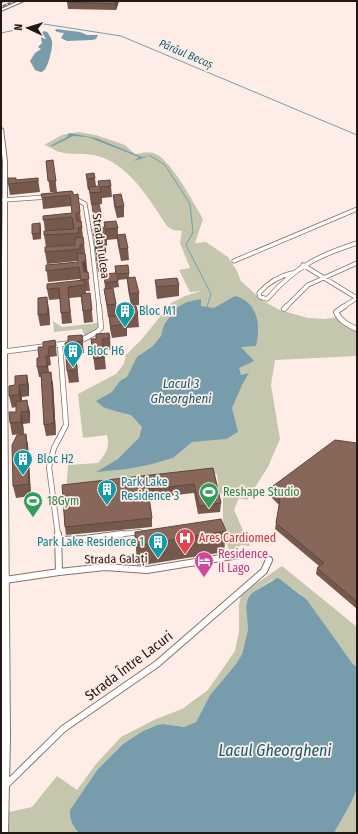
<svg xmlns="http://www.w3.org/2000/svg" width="358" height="834" font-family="'Fira Sans Condensed',sans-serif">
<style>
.green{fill:#c4c6ad}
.water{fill:#779dac}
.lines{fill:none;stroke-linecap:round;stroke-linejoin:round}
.stream{stroke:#779dac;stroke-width:1}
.minor-far3-casing{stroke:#897167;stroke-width:3.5}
.minor-far2-casing{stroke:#897167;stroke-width:5}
.minor-far1-casing{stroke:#897167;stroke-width:6}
.minor-casing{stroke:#897167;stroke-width:8}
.tertiary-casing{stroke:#897167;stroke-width:2}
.secondary-casing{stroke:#897167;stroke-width:2}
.minor-far3{stroke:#fff;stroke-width:2.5}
.minor-far2{stroke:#fff;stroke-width:3.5}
.minor-far1{stroke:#fff;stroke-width:4.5}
.minor{stroke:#fff;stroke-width:6}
.tertiary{fill:#fff;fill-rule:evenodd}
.secondary{fill:#fff;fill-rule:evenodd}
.rail-casing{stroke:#736762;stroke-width:2}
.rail{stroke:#feede7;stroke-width:1;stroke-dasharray:2.5;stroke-linecap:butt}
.wall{fill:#75594d}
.shaded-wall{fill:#5f483f}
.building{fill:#88675a;stroke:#5f483f}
.labels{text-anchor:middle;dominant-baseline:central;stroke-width:3.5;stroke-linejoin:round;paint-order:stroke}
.far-water-label{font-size:11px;font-style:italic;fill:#0f5c72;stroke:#feede7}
.street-label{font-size:12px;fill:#211814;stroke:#feede7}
.culture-label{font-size:12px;fill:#0d838f;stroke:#feede7;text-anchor:start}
.leisure-label{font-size:12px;fill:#27864d;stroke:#feede7;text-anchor:start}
.health-label{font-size:12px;fill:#be3a42;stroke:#feede7;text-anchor:start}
.hotel-label{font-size:12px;fill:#b23c85;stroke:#feede7;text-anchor:start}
.water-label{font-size:13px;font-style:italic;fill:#0f5c72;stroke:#feede7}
.near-street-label{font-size:14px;fill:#211814;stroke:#feede7}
.near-water-label{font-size:16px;font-style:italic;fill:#0f5c72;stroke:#feede7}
</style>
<rect width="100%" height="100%" fill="#feede7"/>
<path class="green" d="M78,132L96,135L125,145L135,154C140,153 148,152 153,153C170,157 194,204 203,219L195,243L206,242L228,257L237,271L241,281L263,301L280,310L308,318L325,319L338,317L357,329V356L275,360L271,385L280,439L268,467L247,500L239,498L234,510L250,546L241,545L235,549H229L223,533V494L219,493L217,474L66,491L68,465L98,463C106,453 110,448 107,435L83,438L78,394L116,374L124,364L126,355L142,339L171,303L185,296L201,291L190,292L179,270L190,268L180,243L182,231L173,230L167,226C149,199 128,162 94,155C83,153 71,155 60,152C54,151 50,146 44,145L62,135Z
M53,321L62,327L98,323V328L85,337L82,329L54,332Z
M282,566L357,627V667L352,663L300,594L280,579L272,580L252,593L248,598L246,606L248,630L242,654L236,664L210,695L196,722L184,727L163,724L157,725L143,731L123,744L97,770L70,810C69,820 73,826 79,833H8L9,812L32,807L57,776L77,790L96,764L121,737L156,719L182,709L208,690L235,651L239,631V604L242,593Z
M357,789V833H334L351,803Z"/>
<path class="water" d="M56,29L80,32L87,35H98L96,39L92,40L67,41L61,38L64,33L57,32L55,30Z
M44,31L47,32C49,34 51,38 52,41C53,46 48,72 41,72C40,72 35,70 35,70L30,61L35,53L41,49L38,47L42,43L41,39L42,33Z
M69,133L96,138L142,157L149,156L134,161L139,157L88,137L73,136L53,146H50L67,137Z
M235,296C258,302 261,325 256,346L241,347L254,361L239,368L241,375L249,373L243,383L232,408L238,432L226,439L192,442L173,458L148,465L127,469L96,472L118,459L139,438L142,427L131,415L115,411L103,407L96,401L112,392L120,381L127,377L137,357L153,346L161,336L164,325L176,308L187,302L201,299V306L214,308Z
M277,578L280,579L307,600L352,663L357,667V789L351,803L334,833H79C73,826 69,820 70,810L97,770L123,744L143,731L157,725L163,724L184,727L196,722L210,695L236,664L242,654L248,630L246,606L248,598L252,593Z"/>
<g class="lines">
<path class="stream" d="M1,33L44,24L121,36L357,135
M149,155L165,165L190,204L193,232L186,245L211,294L207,307"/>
<defs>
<path id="minor-far3" d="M1,1H3"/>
<path id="minor-far2" d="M74,198L85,204L92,246L99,307
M4,200L47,197
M234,261L357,209
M303,265L357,298
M292,273C278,276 268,283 259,293L260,297L267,299C295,267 317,256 357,243
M286,307L308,285L357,263
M343,307L357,298"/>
<path id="minor-far1" d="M345,306L336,312C340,321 348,325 357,329
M284,309L287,306
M78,342L97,332L101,328L99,306
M1,352L71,343
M58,535L49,467L54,448L66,425L60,345
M114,535L140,532"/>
<path id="minor" d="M58,540L85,539L122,534
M59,572L105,567L147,570L245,554
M5,580L59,572L58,534
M6,785L63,729L157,664L264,571L269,560"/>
<path id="tertiary" d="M1,128L3,129L7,161V365L10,736L8,833H1L2,736L1,365L3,161L1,145Z"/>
<path id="secondary" d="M19,1H24L1,11V9Z"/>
</defs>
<use href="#minor-far3" class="minor-far3-casing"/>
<use href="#minor-far2" class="minor-far2-casing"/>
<use href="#minor-far1" class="minor-far1-casing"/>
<use href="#minor" class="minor-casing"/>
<use href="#tertiary" class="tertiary-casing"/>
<use href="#secondary" class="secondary-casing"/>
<use href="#minor-far3" class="minor-far3"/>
<use href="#minor-far2" class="minor-far2"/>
<use href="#minor-far1" class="minor-far1"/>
<use href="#minor" class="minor"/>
<use href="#tertiary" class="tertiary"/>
<use href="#secondary" class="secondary"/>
<defs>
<path id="rail" d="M1,7L15,1"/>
</defs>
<use href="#rail" class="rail-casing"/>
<use href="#rail" class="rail"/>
</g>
<path class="wall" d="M119,1L116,10L68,9L67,2Z
M53,160L57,192L72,191L80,212L90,291H86V294L90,293L93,322L84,323L81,297L69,298L72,323L62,324L60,299L49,300L47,289L81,280L80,279L48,282L46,265L78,262V261L47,264L45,252L75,245L46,247L44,235L45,231L43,216L72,213L71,206L43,209L42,198L56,192H50L46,161Z
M86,174L95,178L96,186H99L98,181L111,186L112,197L102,198V204L91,205L89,190H88L87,185Z
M38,178L40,192L10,195L8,184L16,180Z
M113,195L124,206V217L117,218L114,206Z
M92,205L102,217V228H104V222L118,228V235L128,248L129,260L121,261L118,246L117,239L107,240V246H103L106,260L107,271L98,272L94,240L93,229L95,228Z
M40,223L41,229V239L33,240L32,234Z
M115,266L129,273V278L139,293V305L131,306L128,290L127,279L118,280L119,287L105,289L104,274L115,273Z
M155,280L179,285V296L157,299L156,292Z
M104,289L116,304L117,316L122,315V308L138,315L139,327L127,328V336L112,338L110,329L109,317L114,316L108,317Z
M49,309L50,325L40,326L38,315Z
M82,335L84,353H76L79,382L69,383L67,371L68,342Z
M110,338L111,350H104L106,369L95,370L91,339Z
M55,340L57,356L50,357L51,365L48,366L49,373L53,384L56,435L46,436L44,425L41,377H39L37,367L39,358Z
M27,375L29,387V396L22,397V401L30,412V423L23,424L24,434L12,435L10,423L16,412V407L12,408L9,396L15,385Z
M26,434L28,446L31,496L16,498L13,486Z
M357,443V609L316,574L317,568L319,566L275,529L279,505L269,495V489Z
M213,468L221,503L220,512L198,514L194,493L149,498L152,518V527L66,535L65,527L62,485Z
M226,531L224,552L143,565H137L135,532Z"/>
<path class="shaded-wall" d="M116,1H119L116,10L115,4Z
M40,223L41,229V239L40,233Z
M86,261L87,273H83L82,262Z
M47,297L49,309L50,325L48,314Z
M46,356L48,366L49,376L47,366Z
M51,372L53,384L56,435L54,423Z
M27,375L29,387V396L27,384Z
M19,385L22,397V407L19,395Z
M27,400L30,412V423L28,411Z
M21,412L23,424L24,434L21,422Z
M26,434L28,446L31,496L29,484Z"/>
<path class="building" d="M68,1H116L115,4L67,2Z
M53,160L56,181H48L46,161Z
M94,173L95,178L87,179L86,174Z
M8,178H16V180L38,178V181L8,184Z
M110,180L111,186L100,187L101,192L90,193L89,187L99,186L98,181Z
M72,191L74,195L78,194L80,212L76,213L77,221H81L82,228H78L79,233L44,235V231L74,229L72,217L43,220V216L72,213L70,195L42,198L41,194Z
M121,194L124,206L116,207L113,195Z
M99,204L102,217L94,218L92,205Z
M116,221L118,228L105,229L106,234L94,236L93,229L105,227L104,222Z
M40,223V233L32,234V224Z
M125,234L128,248L120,249L117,235Z
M83,237L84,244L80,245V249L45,252V247L75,245V238Z
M103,246L106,260L97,261L96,247Z
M77,253L85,254L86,261L82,262L84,272H88L89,279L81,280L79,267L46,271V265L78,262Z
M128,265L129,273L117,274L118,281L105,283L104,274L116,273L115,266Z
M135,277L139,293L130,294L127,278Z
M177,278L179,285L157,287L155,280Z
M84,280L85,285L68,287L70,312L61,313L59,288L47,289V284Z
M113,288L116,304L107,305L104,289Z
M90,293L92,310L83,311L81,294Z
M47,297L48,314L38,315V298Z
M136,306L138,315L125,316L126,324L111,326L109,317L124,315L122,308Z
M109,333L110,338L102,339L105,357L94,359L91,339H96V334Z
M82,335L83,341L74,342L77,370L67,371L65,343L68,342V336Z
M55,340L56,346L48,347L49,356H46L47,366L37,367V358H39L38,347H43V342Z
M51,372L54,423L44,425L41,373Z
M27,375V384L19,385V395L9,396V386L15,385V376Z
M27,400L28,411L21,412V422L10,423L9,412H16V402Z
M26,434L29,484L13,486L12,445L17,435Z
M335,440L357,443V602L317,568L324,563L276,523L280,500L269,489Z
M213,468L221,503L199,506L194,484L148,489L152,518L65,527L62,485Z
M221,519L226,531L142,545H135V532Z"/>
<defs>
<symbol id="building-pin" viewBox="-11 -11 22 30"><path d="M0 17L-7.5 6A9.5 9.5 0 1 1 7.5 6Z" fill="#0f9aa8" stroke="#feede7"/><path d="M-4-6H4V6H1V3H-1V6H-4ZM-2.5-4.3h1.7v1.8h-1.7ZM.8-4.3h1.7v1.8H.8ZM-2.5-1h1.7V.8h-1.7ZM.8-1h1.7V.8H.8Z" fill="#fff"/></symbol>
<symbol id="stadium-pin" viewBox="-11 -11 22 30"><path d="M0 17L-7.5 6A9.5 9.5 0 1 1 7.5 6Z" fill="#2e9e5b" stroke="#feede7"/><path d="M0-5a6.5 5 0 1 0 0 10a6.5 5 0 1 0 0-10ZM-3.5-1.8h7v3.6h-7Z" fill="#fff"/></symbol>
<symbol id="hospital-pin" viewBox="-11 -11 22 30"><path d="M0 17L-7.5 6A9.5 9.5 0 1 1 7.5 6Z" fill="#e0444e" stroke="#feede7"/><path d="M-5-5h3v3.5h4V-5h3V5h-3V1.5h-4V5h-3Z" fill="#fff"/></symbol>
<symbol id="hotel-pin" viewBox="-11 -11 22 30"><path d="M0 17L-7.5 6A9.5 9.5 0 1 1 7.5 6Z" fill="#d1479c" stroke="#feede7"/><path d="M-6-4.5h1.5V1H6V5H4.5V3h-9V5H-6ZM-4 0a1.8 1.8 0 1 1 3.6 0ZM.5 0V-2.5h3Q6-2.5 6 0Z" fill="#fff"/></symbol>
</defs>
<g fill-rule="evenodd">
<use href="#building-pin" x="114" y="300" width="22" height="30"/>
<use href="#building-pin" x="62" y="340" width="22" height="30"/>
<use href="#building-pin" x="12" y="448" width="22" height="30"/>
<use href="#building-pin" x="96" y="478" width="22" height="30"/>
<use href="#stadium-pin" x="198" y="481" width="22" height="30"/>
<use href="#stadium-pin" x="22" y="490" width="22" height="30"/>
<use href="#hospital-pin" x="174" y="527" width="22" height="30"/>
<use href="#building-pin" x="147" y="531" width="22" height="30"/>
<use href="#hotel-pin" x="193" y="550" width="22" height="30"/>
</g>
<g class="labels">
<g class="far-water-label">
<text transform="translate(186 54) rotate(23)">Pârâul Becaș</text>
</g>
<g class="street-label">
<text transform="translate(101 246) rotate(82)">Strada Tulcea</text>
<text transform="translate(116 559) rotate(-1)">Strada Galați</text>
</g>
<g class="culture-label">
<text x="139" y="311">Bloc M1</text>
<text x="87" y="351">Bloc H6</text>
<text x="37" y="459">Bloc H2</text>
<text x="121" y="482">Park Lake<tspan x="121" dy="14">Residence 3</tspan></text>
<text x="144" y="542" text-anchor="end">Park Lake Residence 1</text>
</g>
<g class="leisure-label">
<text x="223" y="492">Reshape Studio</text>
<text x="47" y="501">18Gym</text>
</g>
<g class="health-label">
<text x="199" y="538">Ares Cardiomed</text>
</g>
<g class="hotel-label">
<text x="218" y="554">Residence<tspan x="218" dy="14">Il Lago</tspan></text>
</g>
<g class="water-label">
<text x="181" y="383">Lacul 3<tspan x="181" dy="15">Gheorgheni</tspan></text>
</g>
<g class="near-street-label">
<text transform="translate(129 666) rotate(-37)">Strada Între Lacuri</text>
</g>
<g class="near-water-label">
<text x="275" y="750">Lacul Gheorgheni</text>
</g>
</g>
<rect width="358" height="834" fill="none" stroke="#211814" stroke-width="4"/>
<g transform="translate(28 28) rotate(274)" stroke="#feede7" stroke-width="3" paint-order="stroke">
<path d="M0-3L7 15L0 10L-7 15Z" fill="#211814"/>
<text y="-6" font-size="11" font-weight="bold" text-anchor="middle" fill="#211814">N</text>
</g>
</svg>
